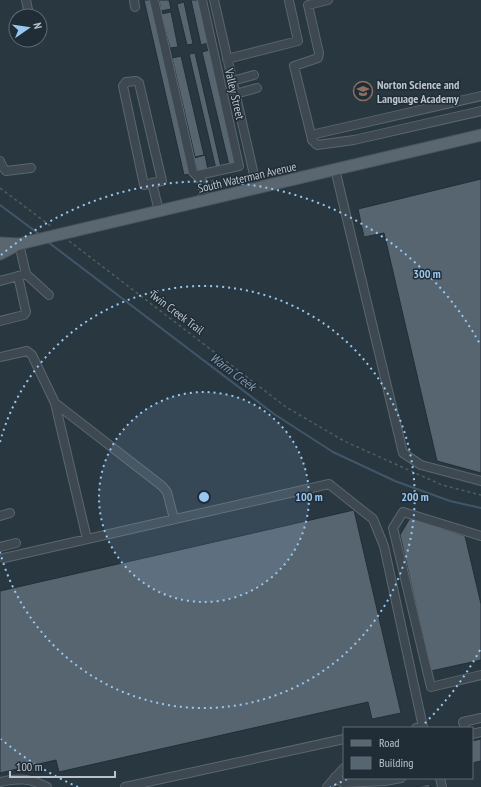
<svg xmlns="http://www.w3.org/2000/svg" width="481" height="787" font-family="'PT Sans Narrow',sans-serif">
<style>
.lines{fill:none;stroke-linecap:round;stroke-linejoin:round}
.stream{stroke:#405769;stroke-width:2}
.building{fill:#576570;stroke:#232f38}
.minor-casing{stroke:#5b666e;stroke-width:10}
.major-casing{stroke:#49545d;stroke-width:13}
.path{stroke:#4b605f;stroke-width:1.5;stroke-dasharray:3 3;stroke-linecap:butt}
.minor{stroke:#3d4851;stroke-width:8}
.major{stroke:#5b6770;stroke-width:11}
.major-bridge-casing{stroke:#49545d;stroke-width:13;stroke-linecap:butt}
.major-bridge{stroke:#5b6770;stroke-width:11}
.ring{fill:none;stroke:#98c8f1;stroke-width:2;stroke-dasharray:2 4}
.labels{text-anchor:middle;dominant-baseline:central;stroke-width:3;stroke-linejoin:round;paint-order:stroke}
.poi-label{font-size:12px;font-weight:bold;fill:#bac3cb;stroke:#212d36;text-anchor:start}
.street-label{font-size:12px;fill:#bac3cb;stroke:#212d36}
.water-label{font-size:13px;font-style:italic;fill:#7d97ab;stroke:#212d36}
.centre{fill:#98c8f1;stroke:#212d36;stroke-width:2}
.ring-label{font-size:12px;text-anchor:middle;font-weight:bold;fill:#98c8f1;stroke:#212d36;stroke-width:3;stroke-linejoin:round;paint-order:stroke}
</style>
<rect width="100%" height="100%" fill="#293741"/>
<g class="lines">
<path class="stream" d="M0,205L39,234
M48,242L274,414L333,452L395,481L450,501L481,508"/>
</g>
<path class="building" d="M144,0H151L191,174L184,175Z
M159,0H169L171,9L161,11Z
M191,0H198L208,43L201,45Z
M184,2L193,44L187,45L177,4Z
M171,12L178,47L170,48L161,14Z
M209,50L235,164L229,165L202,52Z
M195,53L221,167L216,169L189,54Z
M181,56L204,155L195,157L172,58Z
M205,155L208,170L198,173L194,158Z
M481,179V473L437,461L384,233L364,237L358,209Z
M354,510L401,713L372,719L368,702L59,772L56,760L0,773V591Z
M410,518L465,536L481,604V660L431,671L400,535Z
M481,739V761L472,763V741Z
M429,784L430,787H416Z"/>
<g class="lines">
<defs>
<path id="minor" d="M26,0L29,14
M134,0L135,7
M154,0L193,172L202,181L204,200
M214,0L257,188
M328,0L308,5L319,53L318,58L294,66L311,135L312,140L317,145L354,140L481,111
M227,59L298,41L289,1
M232,81L254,75
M235,94L257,88
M311,135L481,96
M0,161L2,166L6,171L31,168
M335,169L403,453L421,465L481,481
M198,175L239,166L202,0
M152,183L144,185L123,86L126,82L136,81L139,83L162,181L152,183L159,211
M26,274L49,295
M0,281L26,274L19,244
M0,321L24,315L26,312L18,276
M0,357L27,351L32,355L55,403L162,486L167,492L174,519
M55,403L87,539
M0,516L10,513
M481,536L403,512L393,528L431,687L481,675
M0,547L16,543
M4,558L329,484L373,519L384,546L423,727L416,728
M465,728L463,722L481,718
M472,734L481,732
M335,777L343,783L385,781L401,778
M440,778L442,787
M0,782C18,778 30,778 47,787
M125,787L344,739
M327,787L344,768"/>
<path id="major" d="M74,231L481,135
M0,243L18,244
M0,254L19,244"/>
</defs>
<use href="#minor" class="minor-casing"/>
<use href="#major" class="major-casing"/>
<path class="path" d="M0,188L52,227
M69,241L286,407L344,441L442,485L481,495"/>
<use href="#minor" class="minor"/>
<use href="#major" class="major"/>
<defs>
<path id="major-bridge" d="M19,244L74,231"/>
</defs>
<use href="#major-bridge" class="major-bridge-casing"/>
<use href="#major-bridge" class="major-bridge"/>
</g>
<circle cx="204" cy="497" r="105" fill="#98c8f1" fill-opacity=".12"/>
<g class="ring">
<circle cx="204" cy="497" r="105"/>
<path d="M0 442A211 211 0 1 1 0 552"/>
<path d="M480 650A316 316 0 0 1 422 726M347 779A316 316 0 0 1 330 787M78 787A316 316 0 0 1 1 739M1 255A316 316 0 0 1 480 344"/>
</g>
<defs>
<symbol id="school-ring" viewBox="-11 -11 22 22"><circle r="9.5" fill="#212d36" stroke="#8d6e63" stroke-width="1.5"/><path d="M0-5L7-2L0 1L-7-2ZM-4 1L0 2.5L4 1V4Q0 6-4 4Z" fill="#8d6e63"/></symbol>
</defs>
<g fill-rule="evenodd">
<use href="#school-ring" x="352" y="80" width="22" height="22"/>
</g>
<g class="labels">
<g class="poi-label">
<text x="377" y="84">Norton Science and<tspan x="377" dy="14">Language Academy</tspan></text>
</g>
<g class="street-label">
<text transform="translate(235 94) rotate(77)">Valley Street</text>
<text transform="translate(247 177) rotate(-13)">South Waterman Avenue</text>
<text transform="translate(177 312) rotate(37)">Twin Creek Trail</text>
</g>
<g class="water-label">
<text transform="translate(233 372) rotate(37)">Warm Creek</text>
</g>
</g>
<circle cx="204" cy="497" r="6" class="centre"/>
<g class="ring-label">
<text x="427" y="278">300 m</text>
<text x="309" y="501">100 m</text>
<text x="415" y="501">200 m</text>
</g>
<rect x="343" y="727" width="130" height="52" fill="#212d36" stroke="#5e6972"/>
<rect x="351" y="740" width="20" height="6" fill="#5b6770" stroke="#5e6972"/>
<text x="379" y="747" font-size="12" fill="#bac3cb">Road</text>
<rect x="351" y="757" width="20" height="12" fill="#576570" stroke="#5e6972"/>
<text x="379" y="767" font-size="12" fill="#bac3cb">Building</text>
<g transform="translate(28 28) rotate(77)"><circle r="19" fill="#212d36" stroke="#5e6972"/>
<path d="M0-3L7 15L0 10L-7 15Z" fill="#98c8f1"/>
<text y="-6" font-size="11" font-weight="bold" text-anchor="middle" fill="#bac3cb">N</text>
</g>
<path d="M10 771v6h105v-6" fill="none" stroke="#bac3cb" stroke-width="2"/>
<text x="16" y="771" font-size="12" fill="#bac3cb" stroke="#212d36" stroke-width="3" paint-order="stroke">100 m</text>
</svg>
